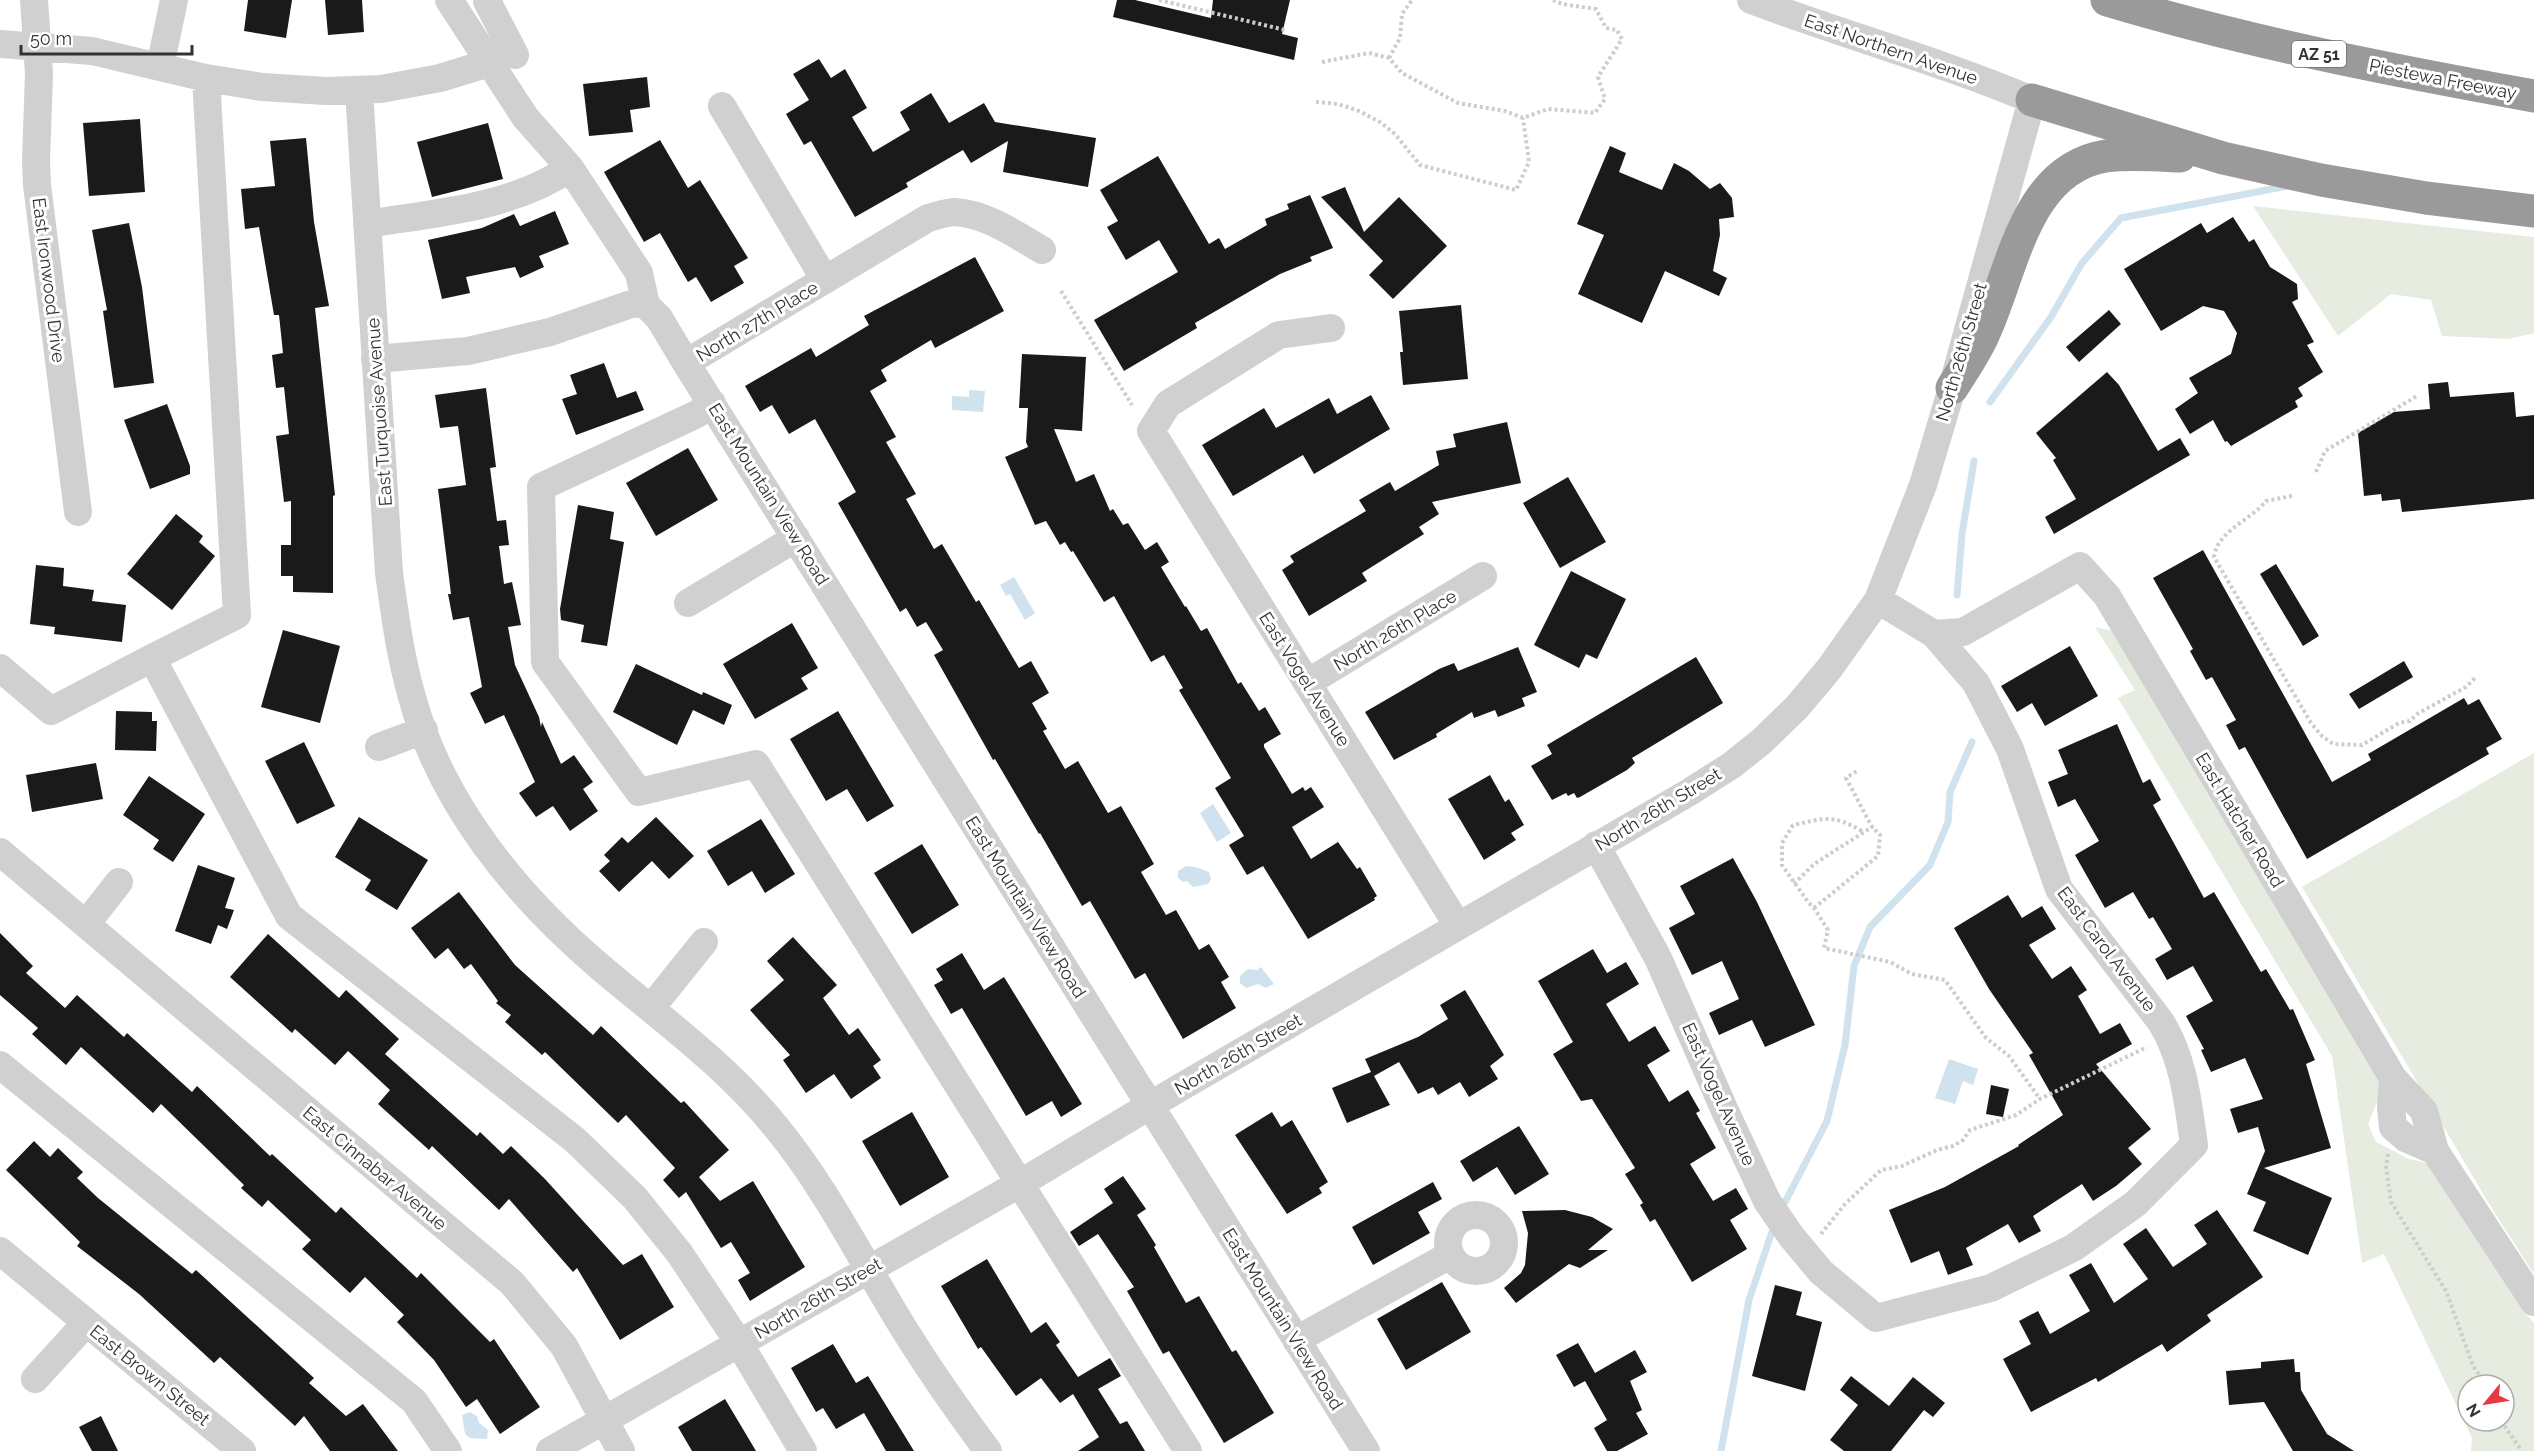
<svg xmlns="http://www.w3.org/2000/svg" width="2534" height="1451" font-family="Raleway,sans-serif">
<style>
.green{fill:#e6ecdf;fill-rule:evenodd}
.water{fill:#cfe2ee}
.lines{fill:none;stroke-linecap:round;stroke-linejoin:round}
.stream{stroke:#cfe2ee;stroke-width:7}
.building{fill:#1a1a1a}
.path{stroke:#cdcdcd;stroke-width:4;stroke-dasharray:3 3;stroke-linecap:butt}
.minor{stroke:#d0d0d0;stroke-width:28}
.highway{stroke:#9a9a9a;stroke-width:33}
.labels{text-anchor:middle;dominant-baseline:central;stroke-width:6;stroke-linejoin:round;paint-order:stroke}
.shield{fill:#fff;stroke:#707070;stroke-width:1.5}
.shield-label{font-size:16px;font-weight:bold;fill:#333}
.street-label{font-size:18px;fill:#333;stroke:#fff}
</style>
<rect width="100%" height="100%" fill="#fff"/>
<path class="green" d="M2253,206L2534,237V333L2508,339L2442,336L2431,300L2391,294L2338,336Z
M2095,627L2113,631L2377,1076L2382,1090L2368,1124L2376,1142L2409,1159L2426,1163L2439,1176L2526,1314L2534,1323V1451H2471L2472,1438L2384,1254L2362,1263L2332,1056L2118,698L2135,690ZM2468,1385H2504V1421H2468Z
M2534,753V1274L2491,1207L2302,887Z"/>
<path class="water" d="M969,390L985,391L983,412L952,410V396L969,397Z
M1014,577L1035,613L1025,620L1010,594L1006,596L1000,585Z
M1213,804L1231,833L1217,842L1200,813Z
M1186,866L1195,867L1209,872L1211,879L1208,884L1193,887L1187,881L1183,882L1178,878V871Z
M1261,967L1274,984L1266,988L1258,984L1246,988L1240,983V976L1248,969L1257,970Z
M1949,1059L1978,1069L1973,1085L1963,1081L1955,1104L1935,1098Z
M470,1412L477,1416L479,1423L488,1430L487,1439L470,1438L465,1434L462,1415Z"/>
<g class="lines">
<path class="stream" d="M1990,402L2051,317L2082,263L2121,218L2288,186
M1957,595L1962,534L1974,461
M1782,1208L1827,1121L1845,1045L1854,966L1870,927L1930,865L1948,822L1950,792L1972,742
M1721,1451L1749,1300L1774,1226"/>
</g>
<path class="building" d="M248,0H292L286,38L244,31Z
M325,0H362L364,32L328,35Z
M1117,0H1135L1211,18L1213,0H1290L1282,34L1298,38L1294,60L1113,17Z
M819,59L831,78L845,69L867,108L852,117L873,152L910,130L900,112L931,93L949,123L984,103L995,122L1096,138L1088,187L1003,172L1008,141L971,163L963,150L906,183L908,187L855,217L811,141L804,145L786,114L809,100L793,74Z
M647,77L650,107L630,110L633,132L589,136L583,84Z
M140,119L145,192L89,196L83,123Z
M488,123L503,179L432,197L417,142Z
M306,138L314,222L329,306L315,308L335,495L333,496V593L293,592V576H281V545H291V501L284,502L276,436L289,434L284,387L276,388L272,355L283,353L279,315H274L259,227L245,229L241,189L275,186L270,141Z
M660,140L688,188L700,180L748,258L734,266L744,283L711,302L696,277L688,282L660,233L644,242L604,172Z
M1610,146L1626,153L1619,172L1662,190L1674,163L1689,171L1710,189L1720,183L1732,198L1734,217L1719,219L1720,235L1713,271L1727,278L1719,296L1665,271L1642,323L1578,294L1604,235L1577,224Z
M1158,156L1209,244L1219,238L1225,249L1267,225L1265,219L1289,209L1287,204L1310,195L1333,248L1310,257L1312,261L1280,274L1195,323L1197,328L1124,371L1094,320L1178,272L1159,240L1126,260L1107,227L1118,221L1100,190Z
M1345,187L1364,232L1399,197L1447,246L1393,299L1369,275L1383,261L1321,197Z
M555,211L569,244L539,256L544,267L520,278L515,267L466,277L470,293L442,299L428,240L482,228L514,214L520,226Z
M2233,217L2249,242L2254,239L2270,267L2297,284L2298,299L2292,302L2314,342L2307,345L2323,372L2298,388L2303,396L2295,401L2298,407L2231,446L2227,441L2225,442L2213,420L2190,434L2175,409L2198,393L2189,378L2231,354L2237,333L2224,311L2203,306L2161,331L2124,269L2201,223L2207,233Z
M129,223L142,287L154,383L114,388L103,311L107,310L92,230Z
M975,257L1004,311L935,348L931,340L881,370L887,381L870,391L896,437L886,442L916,494L906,499L934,549L942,544L976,602L979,600L1019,668L1031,661L1049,693L1032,703L1047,729L1043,731L1065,769L1078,761L1108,813L1121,806L1154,864L1141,872L1166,915L1176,910L1199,950L1209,944L1229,977L1221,982L1236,1008L1183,1039L1145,973L1135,979L1090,901L1082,906L1040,833L1039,834L995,759L993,760L934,655L943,650L926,622L917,627L906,608L900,612L838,503L856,492L815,419L789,434L772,405L760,412L745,386L811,348L816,357L869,325L864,316Z
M1461,305L1468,379L1403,385L1400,352H1403L1399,311Z
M2109,310L2121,324L2079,362L2066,347Z
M1022,354L1086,357L1082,431L1054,429L1076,482L1094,474L1110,511L1113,509L1123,525L1128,523L1145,550L1157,542L1169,562L1161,567L1185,607L1186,606L1201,631L1207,628L1238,684L1241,682L1259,711L1265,707L1281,734L1264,744V747L1292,794L1303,787L1305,791L1311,787L1324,807L1292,827L1311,859L1338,842L1357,869L1360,867L1377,896L1374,898L1375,900L1308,939L1263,866L1247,875L1229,845L1244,836L1215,788L1231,778L1179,690L1183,688L1164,655L1151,662L1114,596L1104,602L1073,551L1071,552L1065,542L1060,545L1046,521L1035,525L1005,457L1028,447L1026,442L1028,408H1019Z
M604,363L617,398L636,391L644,410L576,435L562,399L577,394L570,375Z
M2107,372L2119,385L2158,451L2180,438L2190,455L2054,534L2045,517L2076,499L2053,460L2056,458L2036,433Z
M2448,382L2450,397L2514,392L2516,417L2534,415V499L2402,512L2400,499L2382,501L2381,494L2364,496L2358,433L2394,412L2430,409L2428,384Z
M486,388L496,467L490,468L497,521L506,520L509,545L499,546L504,584L512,582L521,625L508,627L515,665L539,717L541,727L542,722L561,764L574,755L593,782L583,789L598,811L570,831L553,806L536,817L519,793L535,782L504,715L485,724L470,693L482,687L469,617L453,620L448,594H451L438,489L466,485L458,426L440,428L435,395Z
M1371,395L1390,429L1314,474L1303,455L1233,496L1202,445L1264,408L1276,428L1329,398L1337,414Z
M167,404L190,466V474L150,489L124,420Z
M1507,422L1521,483L1432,502L1439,514L1419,527L1424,534L1362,573L1367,581L1309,616L1282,570L1294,562L1290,556L1366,511L1359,500L1390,482L1395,491L1439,465L1436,451L1456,447L1453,434Z
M688,448L718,500L656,536L626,483Z
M1568,477L1606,542L1560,568L1523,503Z
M578,505L614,512L610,539L624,542L607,646L581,642L584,625L561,620L560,609Z
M176,514L203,536L199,542L215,556L172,610L127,574Z
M2203,550L2332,782L2371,760L2368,754L2464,698L2468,705L2479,699L2502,739L2486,748L2489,754L2307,859L2245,747L2239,750L2226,725L2236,720L2212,677L2206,680L2190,651L2193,649L2153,578Z
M2276,564L2319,636L2303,646L2260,574Z
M36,565L64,568L63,586L94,590L92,601L126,605L122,642L54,634L55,627L30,624Z
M1571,571L1626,599L1597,659L1586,654L1579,668L1534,645Z
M792,623L818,668L801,678L808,689L755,719L723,664Z
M283,630L340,646L320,723L261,707Z
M2070,646L2098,696L2045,726L2032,703L2017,712L2001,686Z
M1518,647L1537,692L1522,698L1525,706L1498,717L1495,710L1474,718L1472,712L1436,734L1437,737L1394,760L1365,712L1439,669L1454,663L1458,671Z
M1696,657L1723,703L1632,758L1635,763L1627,770L1580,797L1577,798L1574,793L1568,796L1566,793L1552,800L1531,766L1552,754L1547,745Z
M2404,661L2413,677L2359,709L2349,694Z
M636,664L702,695L703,692L732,705L724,725L693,710L677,745L613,712Z
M116,711L152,712V721H157L156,751L115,750Z
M838,711L894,806L867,822L847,789L826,801L790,739Z
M2117,724L2143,783L2150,779L2161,800L2153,805L2204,898L2214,892L2261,972L2266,969L2290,1010L2293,1009L2315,1060L2306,1064L2331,1148L2264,1168L2332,1198L2308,1255L2253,1231L2266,1202L2247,1194L2265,1151L2258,1127L2238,1133L2230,1109L2263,1099L2245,1058L2211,1072L2201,1050L2204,1049L2186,1016L2213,1001L2193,966L2167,980L2155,959L2172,949L2153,917L2149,919L2133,892L2105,908L2075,855L2099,841L2075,799L2058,807L2048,782L2068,774L2058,750Z
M304,742L335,806L297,824L265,761Z
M96,763L103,799L32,812L26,775Z
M1490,775L1505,802L1509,799L1524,825L1511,833L1516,840L1484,860L1448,799Z
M149,776L205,814L173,862L153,849L159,840L123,815Z
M359,817L428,860L397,910L365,890L371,880L335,857Z
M656,817L694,856L669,879L652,861L619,892L599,871L610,861L604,855L622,837L628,843Z
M761,819L795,874L765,893L752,871L728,886L707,851Z
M922,844L959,905L912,934L874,873Z
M1733,858L1757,902L1815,1025L1765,1047L1752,1020L1719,1035L1709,1013L1739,999L1722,961L1692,975L1669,928L1695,914L1680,886Z
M198,865L235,878L225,908L234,910L227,929L218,925L211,944L175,931Z
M459,892L515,965L593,1035L601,1026L681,1103L684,1101L729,1150L699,1177L720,1201L753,1181L805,1267L750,1301L738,1280L750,1273L731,1242L721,1248L686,1192L679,1198L663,1180L675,1168L626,1115L618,1123L545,1052L542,1055L505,1022L511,1015L496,1003L498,1001L471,964L464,969L448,948L435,959L411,928Z
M2008,895L2022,918L2042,906L2056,929L2029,945L2052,979L2071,966L2087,990L2078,996L2100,1034L2120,1023L2132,1044L2096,1064L2151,1129L2128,1148L2142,1164L2116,1186L2093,1201L2082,1184L2033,1216L2041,1231L2019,1243L2008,1224L1966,1248L1973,1265L1948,1275L1939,1251L1911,1263L1889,1210L1945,1187L2019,1146L2018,1145L2063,1115L2029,1055L2033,1053L1989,989L1954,928Z
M0,933L33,966L26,973L65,1008L77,995L124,1037L127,1033L192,1092L197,1086L270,1156L272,1154L336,1213L341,1207L417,1278L421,1273L490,1342L494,1339L540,1407L500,1434L477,1399L466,1407L434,1360L397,1322L404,1315L365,1277L350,1293L302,1249L311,1240L268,1200L262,1207L241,1188L244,1185L161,1104L153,1113L81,1047L66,1065L32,1034L38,1028L0,995Z
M268,934L339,998L346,990L399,1039L385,1054L477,1136L480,1132L503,1154L511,1146L545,1179L623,1265L642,1254L674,1307L620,1340L577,1268L573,1272L509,1199L499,1210L432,1146L429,1150L378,1104L390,1090L348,1051L335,1065L295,1029L292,1033L230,977Z
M793,937L837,985L823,998L849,1035L858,1028L881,1060L873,1066L881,1078L851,1099L834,1074L806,1093L783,1060L790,1055L750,1010L784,980L767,961Z
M1593,949L1607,973L1626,962L1639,984L1606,1004L1629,1042L1655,1026L1670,1051L1647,1065L1669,1102L1688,1090L1700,1111L1696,1113L1716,1148L1690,1164L1713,1201L1736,1188L1748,1209L1730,1220L1747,1249L1692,1282L1655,1219L1650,1222L1640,1205L1643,1203L1625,1174L1635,1168L1592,1099L1581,1101L1553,1054L1573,1042L1538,981Z
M962,953L984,990L1004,977L1082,1104L1061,1117L1052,1101L1026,1116L962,1008L951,1014L934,985L943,980L936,969Z
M1465,990L1504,1055L1490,1066L1498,1079L1469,1097L1460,1082L1438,1095L1433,1087L1418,1094L1399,1062L1374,1076L1390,1105L1347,1123L1332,1088L1371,1072L1365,1059L1418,1037L1448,1019L1440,1005Z
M1991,1085L2009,1089L2003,1117L1986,1114Z
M912,1112L949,1177L900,1206L862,1141Z
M1272,1112L1281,1127L1292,1120L1328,1182L1319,1188L1322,1193L1287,1214L1235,1135Z
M1519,1126L1549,1174L1515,1195L1497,1167L1473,1182L1460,1161Z
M34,1141L50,1157L58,1148L83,1172L77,1178L98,1198L192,1274L196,1270L314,1378L309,1383L346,1416L363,1404L398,1451H330L304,1416L295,1426L220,1357L214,1363L139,1294L77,1246L80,1242L6,1170Z
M1123,1176L1146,1209L1137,1215L1156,1245L1154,1247L1186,1303L1199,1296L1232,1352L1236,1350L1274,1413L1224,1443L1169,1351L1163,1354L1127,1291L1134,1287L1098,1234L1079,1246L1070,1232L1113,1203L1104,1189Z
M1433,1182L1442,1199L1418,1212L1430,1233L1373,1265L1352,1227Z
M1565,1210L1592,1217L1613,1229L1588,1250H1608L1580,1268L1569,1264L1516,1303L1504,1288L1521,1273L1525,1265L1528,1233L1522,1211Z
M2217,1210L2263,1277L2207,1315L2211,1321L2167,1352L2162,1344L2098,1382L2096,1378L2031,1412L2003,1359L2031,1344L2019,1321L2038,1311L2050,1334L2090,1311L2069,1275L2091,1263L2114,1303L2148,1279L2123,1244L2146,1228L2173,1267L2207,1244L2194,1225Z
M987,1259L1031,1333L1046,1322L1060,1342L1056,1345L1078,1377L1110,1358L1121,1376L1098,1389L1120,1424L1127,1421L1145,1451H1078L1099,1437L1073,1394L1060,1403L1041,1378L1016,1396L981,1347L978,1349L941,1286Z
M1442,1282L1471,1332L1406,1370L1377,1319Z
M1775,1285L1802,1292L1796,1315L1822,1322L1805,1391L1752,1376Z
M1578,1343L1595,1373L1635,1350L1647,1372L1630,1381L1642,1410L1636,1413L1648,1434L1617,1451H1607L1594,1428L1607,1420L1585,1381L1574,1387L1556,1355Z
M833,1344L856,1383L868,1376L914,1451H886L864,1413L836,1429L823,1408L816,1412L791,1368Z
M2294,1359L2295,1372H2300L2301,1390L2327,1434L2354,1451H2293L2264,1402L2229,1405L2226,1371L2261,1368V1362Z
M1851,1376L1889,1406L1913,1377L1945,1403L1933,1417L1924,1410L1891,1451H1844L1830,1440L1858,1405L1840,1390Z
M725,1399L756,1451H692L678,1427Z
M101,1416L118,1451H92L79,1427Z"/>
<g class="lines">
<path class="path" d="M1159,0L1285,30
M1389,58L1400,38L1402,14L1412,0
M1322,62L1369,53L1389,58L1402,73L1458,103L1505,111L1523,118L1548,109L1595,113L1605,99L1598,77L1622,39L1617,30L1606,28L1596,9L1562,4L1553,0
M1316,102L1338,104L1359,111L1380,122L1395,134L1420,165L1516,190L1529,162L1523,118
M1061,291L1132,405
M2316,472L2325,451L2417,396
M2292,496L2266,501C2251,520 2217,531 2214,557L2311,723L2322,736L2333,744L2362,745L2399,723L2410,721L2417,714L2466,687L2475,678
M1862,831C1832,814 1826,818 1793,825L1782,843V865L1808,902L1814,908L1828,930L1824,948L1890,962L1912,974L1945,980L1986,1038L2009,1056L2040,1099
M1794,884L1814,864L1872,827L1846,778L1857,771
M1814,908L1878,856L1880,835L1872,827
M2388,1154L2386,1167L2391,1202L2446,1291L2473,1366L2486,1385
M1821,1234L1845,1204L1881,1170L1902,1166L1937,1150L1953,1146L1963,1140L1970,1130L2016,1115L2040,1099L2147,1047
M2501,1421L2522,1451"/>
<path class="minor" d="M34,0L39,74L36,161L37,185L78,512
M489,0L487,1L515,55
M0,44L92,51L206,78L262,87L326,91L381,89L440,78L499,60
M160,67L174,0
M206,78L237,615L152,658L289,916L575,1140L635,1198L680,1254L739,1343L803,1451
M359,90L389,573C395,615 400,656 412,697C441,804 516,895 599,966C660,1018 725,1064 776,1127C818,1178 849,1236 882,1292C914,1348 950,1400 988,1451
M722,106L825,280
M570,168L639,273L646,305
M367,224C435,213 512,208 570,168L525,117L449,0
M1331,328L1279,335L1168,404L1151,431L1458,926
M375,359L468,351L550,332L634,303L646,305L659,318L686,363L928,218C936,216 947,212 955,212C987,214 1016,235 1042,250
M686,363L1366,1451
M712,403L697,414L541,487L545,662L639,792L756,764L1188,1451
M1878,600L1934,634L1963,632L2080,566L2107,596L2393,1078L2424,1111L2435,1151L2534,1302
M688,603L796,538
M0,668L51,711L152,658
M1307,683L1483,576
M379,747L424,730
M1596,845L1658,958L1725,1111L1767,1201L1791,1236L1821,1272L1876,1318L1991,1288L2073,1248L2135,1204L2194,1145C2188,1103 2184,1059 2161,1022L2059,889L2010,749L1976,683L1934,634
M0,852L512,1283L564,1346L621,1451
M86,924L119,882
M651,1008L704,942
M0,1065L414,1401L448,1451
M2393,1078L2391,1107L2393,1127L2407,1139L2435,1151
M1448 1243a28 28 0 1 1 56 0a28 28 0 1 1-56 0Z
M0,1251L242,1451
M1296,1340L1450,1255
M35,1379L86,1323
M550,1451L1019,1184L1181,1087L1688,793L1732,765L1762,741L1797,707L1829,669L1878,600L1923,485L1952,388L2032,100C1940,61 1844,35 1751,0"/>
<path class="highway" d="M2107,0C2247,42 2390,70 2534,96
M2032,100L2223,158L2321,180L2426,198L2534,211
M1952,388C1963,370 1976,352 1984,333C2013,271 2024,169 2106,156C2130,153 2156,155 2180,156"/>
</g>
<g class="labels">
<rect class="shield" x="2292" y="41" width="54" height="26" rx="4.5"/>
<g class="shield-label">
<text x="2319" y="54">AZ 51</text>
</g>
<g class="street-label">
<text transform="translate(1891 49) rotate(19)">East Northern Avenue</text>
<text transform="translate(2443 79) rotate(11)">Piestewa Freeway</text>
<text transform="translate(49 280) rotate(83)">East Ironwood Drive</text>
<text transform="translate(757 321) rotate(-31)">North 27th Place</text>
<text transform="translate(1961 352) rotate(-74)">North 26th Street</text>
<text transform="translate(379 412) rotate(-94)">East Turquoise Avenue</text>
<text transform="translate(769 494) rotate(58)">East Mountain View Road</text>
<text transform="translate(1395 630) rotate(-31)">North 26th Place</text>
<text transform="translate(1305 679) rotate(58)">East Vogel Avenue</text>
<text transform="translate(1658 809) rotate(-31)">North 26th Street</text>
<text transform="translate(2240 820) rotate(59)">East Hatcher Road</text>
<text transform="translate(1026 907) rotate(58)">East Mountain View Road</text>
<text transform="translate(2107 949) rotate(53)">East Carol Avenue</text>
<text transform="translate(1238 1054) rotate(-30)">North 26th Street</text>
<text transform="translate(1719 1094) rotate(66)">East Vogel Avenue</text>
<text transform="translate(375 1168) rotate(40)">East Cinnabar Avenue</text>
<text transform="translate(818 1298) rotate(-30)">North 26th Street</text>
<text transform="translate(1283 1319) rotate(58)">East Mountain View Road</text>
<text transform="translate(150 1375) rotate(39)">East Brown Street</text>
</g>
</g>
<g transform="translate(2486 1403) rotate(240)"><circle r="28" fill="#ffffff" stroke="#adadad" stroke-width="1.5"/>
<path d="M0-4.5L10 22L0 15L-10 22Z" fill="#e63946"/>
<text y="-9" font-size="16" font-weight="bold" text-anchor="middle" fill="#333333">N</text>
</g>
<path d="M21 45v9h171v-9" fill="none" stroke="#333333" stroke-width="3"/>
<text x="30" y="45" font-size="18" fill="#333333" stroke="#ffffff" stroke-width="4.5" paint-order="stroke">50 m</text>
</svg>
